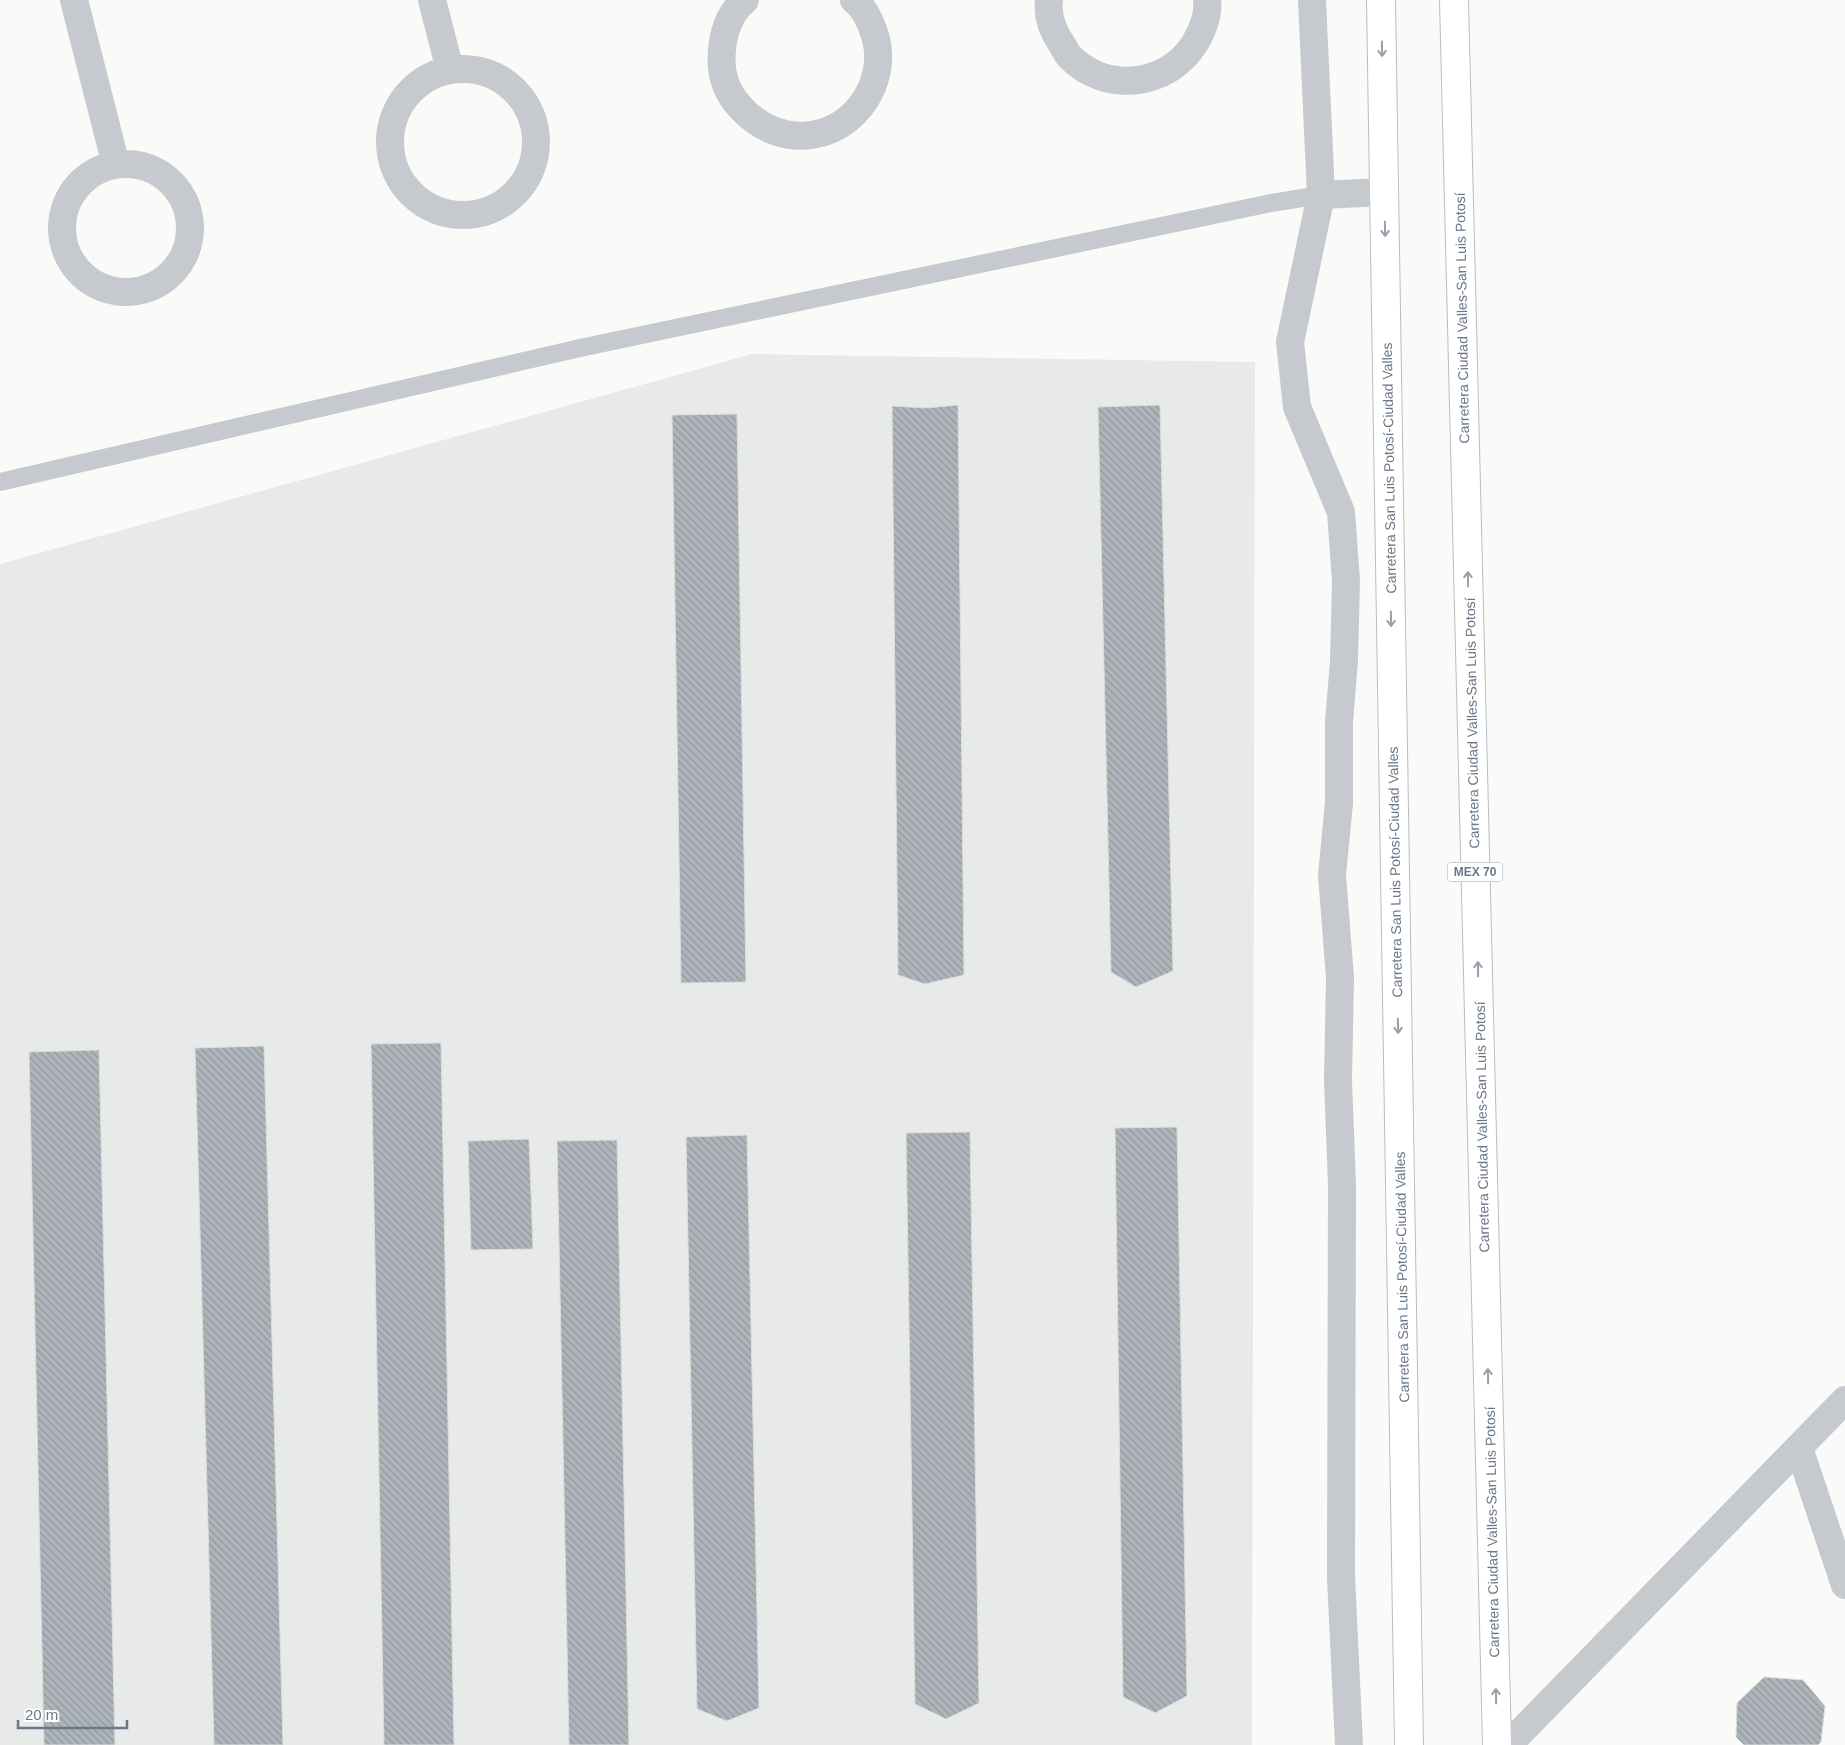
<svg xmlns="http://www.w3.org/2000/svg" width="1845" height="1745" font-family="Helvetica,sans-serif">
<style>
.built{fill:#e8e9e9}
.building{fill:url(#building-back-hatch);stroke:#dcdcda}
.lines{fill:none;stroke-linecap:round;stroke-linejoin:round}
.primary-casing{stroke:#b9bdc1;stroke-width:30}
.service{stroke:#c6c9cd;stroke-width:18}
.minor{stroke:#c6c9cd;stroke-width:28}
.tertiary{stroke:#c6c9cd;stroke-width:28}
.primary{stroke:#fff;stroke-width:28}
.oneway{stroke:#97a0ab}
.labels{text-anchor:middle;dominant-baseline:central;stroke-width:5;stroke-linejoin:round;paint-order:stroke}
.shield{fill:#fff;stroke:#97a0ab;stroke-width:1}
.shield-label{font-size:12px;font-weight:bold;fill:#6a7887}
.street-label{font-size:14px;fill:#6a7887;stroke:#fff}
</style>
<defs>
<pattern id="building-back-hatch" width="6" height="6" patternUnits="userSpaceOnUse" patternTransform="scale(1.25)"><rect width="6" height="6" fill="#adb4ba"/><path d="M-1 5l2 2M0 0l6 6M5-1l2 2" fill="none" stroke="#91979d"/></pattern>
</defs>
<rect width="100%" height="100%" fill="#fafaf8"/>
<path class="built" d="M752,354L1255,362L1252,1745H0V564Z"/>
<path class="building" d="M958,405L964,975L925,984L898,975L892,406L926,408Z
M1160,405L1173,971L1136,987L1111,972L1098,407Z
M737,414L746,982L681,983L672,415Z
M441,1043L454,1745H384L371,1044Z
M264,1046L283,1745H214L195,1048Z
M99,1050L115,1745H44L29,1052Z
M1177,1127L1187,1696L1155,1713L1123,1697L1115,1128Z
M970,1132L979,1703L946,1719L915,1704L906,1133Z
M747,1135L759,1708L727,1721L697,1709L686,1137Z
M529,1139L533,1249L471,1250L468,1141Z
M617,1140L629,1745H569L557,1141Z
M1764,1677L1803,1680L1825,1706L1821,1742L1818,1745H1744L1736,1737L1737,1703Z"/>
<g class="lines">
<defs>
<path id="primary" d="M1381,0L1409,1745
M1454,0L1497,1745"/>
</defs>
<use href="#primary" class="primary-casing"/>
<path class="service" d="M0,482L580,348L1271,203L1321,195"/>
<path class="minor" d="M74,0L116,165
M432,0L450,70
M745,0C725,16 720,45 722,69C724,84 731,98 742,109C782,152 848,142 872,87C878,72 880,55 876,39C872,25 866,9 854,0
M1049,0C1047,15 1053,31 1061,43C1064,47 1066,53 1069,56C1105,94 1168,87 1195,43C1202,31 1209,15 1207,0
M1312,0L1321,195L1290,342L1297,407L1341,512L1346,581L1344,661L1339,722V803L1332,875L1340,978L1338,1080L1342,1185L1341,1577L1349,1745
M390 142a73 73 0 1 1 146 0a73 73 0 1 1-146 0Z
M62 228a64 64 0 1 1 128 0a64 64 0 1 1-128 0Z
M1321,195L1385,192
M1799,1448L1845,1585"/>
<path class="tertiary" d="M1508,1745L1845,1400"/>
<use href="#primary" class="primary"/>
</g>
<defs><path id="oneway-shaft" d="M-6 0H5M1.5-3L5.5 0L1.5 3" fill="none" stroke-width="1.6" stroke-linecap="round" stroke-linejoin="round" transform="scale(1.25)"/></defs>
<g class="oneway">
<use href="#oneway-shaft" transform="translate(1382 49) rotate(89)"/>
<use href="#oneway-shaft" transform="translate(1385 229) rotate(89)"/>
<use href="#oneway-shaft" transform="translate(1468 579) rotate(-91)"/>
<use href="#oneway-shaft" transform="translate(1391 619) rotate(89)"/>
<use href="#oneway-shaft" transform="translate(1478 969) rotate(-91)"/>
<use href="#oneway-shaft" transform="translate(1398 1026) rotate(89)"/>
<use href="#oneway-shaft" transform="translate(1488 1376) rotate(-91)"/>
<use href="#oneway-shaft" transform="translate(1496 1696) rotate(-91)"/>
</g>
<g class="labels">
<rect class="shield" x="1447.5" y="862.5" width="55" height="19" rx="4"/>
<g class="shield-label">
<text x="1475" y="872">MEX 70</text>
</g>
<g class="street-label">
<text transform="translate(1462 318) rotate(-91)">Carretera Ciudad Valles-San Luis Potosí</text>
<text transform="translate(1389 468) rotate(-91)">Carretera San Luis Potosí-Ciudad Valles</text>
<text transform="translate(1472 723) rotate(-91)">Carretera Ciudad Valles-San Luis Potosí</text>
<text transform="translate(1395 872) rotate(-91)">Carretera San Luis Potosí-Ciudad Valles</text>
<text transform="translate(1482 1127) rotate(-91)">Carretera Ciudad Valles-San Luis Potosí</text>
<text transform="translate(1402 1277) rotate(-91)">Carretera San Luis Potosí-Ciudad Valles</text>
<text transform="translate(1492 1532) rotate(-91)">Carretera Ciudad Valles-San Luis Potosí</text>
</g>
</g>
<path d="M18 1720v8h109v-8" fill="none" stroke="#6a7887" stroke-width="2.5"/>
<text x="25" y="1720" font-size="15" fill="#6a7887" stroke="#ffffff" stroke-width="4" paint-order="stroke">20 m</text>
</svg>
